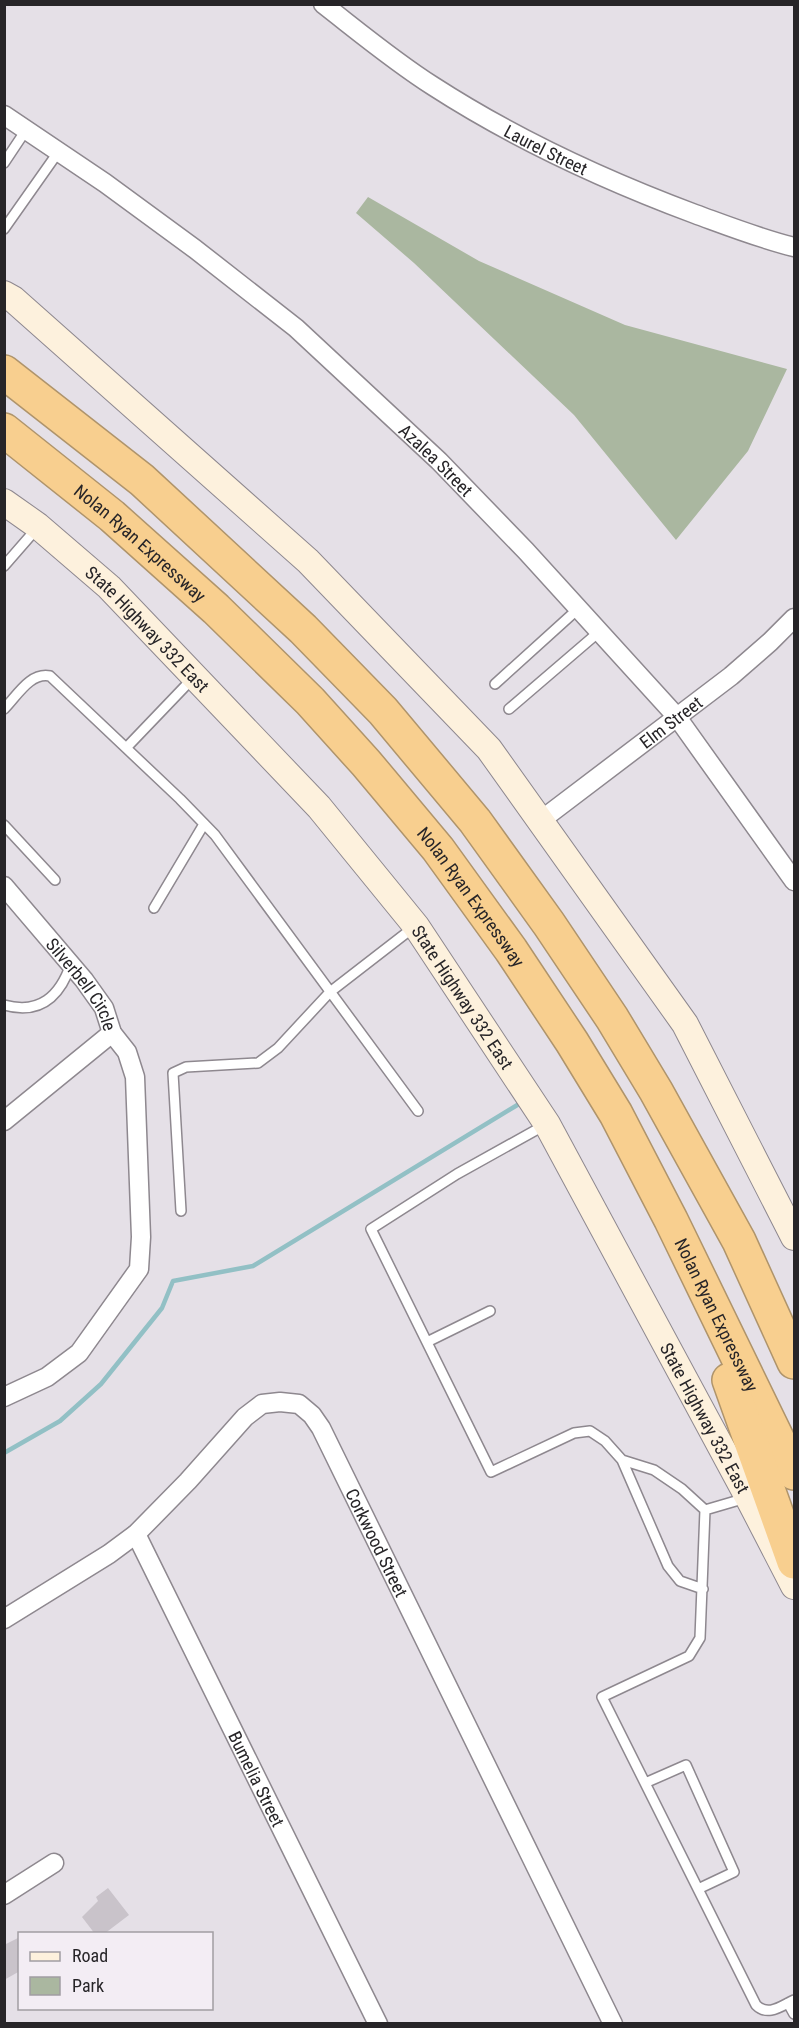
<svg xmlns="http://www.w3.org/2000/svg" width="799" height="2028" font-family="'Roboto Condensed',sans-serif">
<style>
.green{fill:#aab7a0}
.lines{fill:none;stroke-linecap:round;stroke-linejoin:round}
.stream{stroke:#92c0c5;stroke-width:4.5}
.building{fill:#c9c3ca}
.lane-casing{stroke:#8e888f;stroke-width:12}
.street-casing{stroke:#8e888f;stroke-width:21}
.secondary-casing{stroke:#8e888f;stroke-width:28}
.highway-casing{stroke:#af946b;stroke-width:36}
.lane{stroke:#fff;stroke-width:9}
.street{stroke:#fff;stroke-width:18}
.secondary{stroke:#fdf1dd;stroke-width:26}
.highway{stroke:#f8cf8f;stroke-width:33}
.labels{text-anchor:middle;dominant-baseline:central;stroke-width:6;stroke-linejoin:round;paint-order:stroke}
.street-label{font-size:18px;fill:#272528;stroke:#f3edf4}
</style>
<rect width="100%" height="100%" fill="#e5e0e7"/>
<path class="green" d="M368,197L479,261L625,325L787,369L748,451L676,540L574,415L414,263L356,213Z"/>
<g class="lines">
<path class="stream" d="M4,1453L60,1421L101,1384L162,1308L173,1281L253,1266L519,1104"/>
</g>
<path class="building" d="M108,1888L129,1915L104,1934H95L82,1917L98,1901L96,1897Z
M20,1937V1971L4,1980V1945Z"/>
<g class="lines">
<defs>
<path id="lane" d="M4,163L26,130
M4,229L59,151
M4,566L38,527
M495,684L579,608
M4,709C17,696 30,672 50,676L180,799L215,835L418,1111
M509,709L600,631
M126,748L193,678
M4,825L55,880
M154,908L204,824
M4,1005C40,1015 60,996 71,964
M545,1125L457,1174L371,1229L491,1472L574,1433L590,1431L605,1441L622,1460L668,1566L680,1581L703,1589
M181,1211L173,1073L186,1067L258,1063L278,1048L330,992L414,927
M427,1342L490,1311
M622,1460L654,1470L682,1489L705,1510L700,1638L689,1656L602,1697L756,2005C768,2017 781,2006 794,2000
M705,1510L746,1498
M645,1783L686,1765L734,1872L698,1889
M788,2003L794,2014"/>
<g id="street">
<path id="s1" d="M323,4C359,32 395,62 433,86C515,139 604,180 695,214C728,226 761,239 794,247"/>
<path id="s2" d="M4,115L105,183L195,249L296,328L439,461L526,551L677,717L794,881"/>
<path id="s3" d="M540,821L731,676L770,642L794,618"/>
<path id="s4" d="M4,886L84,980L104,1008L112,1033L127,1052L135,1077L141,1237L139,1269L79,1353L47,1377L4,1397"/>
<path d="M4,1121L112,1033"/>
<path id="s5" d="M136,1534L378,2024"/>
<path id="s6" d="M4,1619L109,1554L136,1534L188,1481L245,1417L262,1404L280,1402L299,1404L312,1415L321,1428L613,2024"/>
<path d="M4,1895L54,1863"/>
</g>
<g id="secondary">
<path d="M4,294L13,299L308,561L489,749L685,1024L794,1237"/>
<path id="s7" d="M4,502L38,526L109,587L319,807L416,926L547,1124L748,1497L794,1586"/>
</g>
<g id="highway">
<path d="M4,372L142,480L303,629L383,711L475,821L549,924L612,1018L656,1091L739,1241L794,1362"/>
<path id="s8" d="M4,430L112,516L216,609L310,701L366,763L438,849L511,950L572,1042L616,1114L671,1220L794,1473"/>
<path d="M729,1380L794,1562"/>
</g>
</defs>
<use href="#lane" class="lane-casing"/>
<use href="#street" class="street-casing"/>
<use href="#secondary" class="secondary-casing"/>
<use href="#highway" class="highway-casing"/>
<use href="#lane" class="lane"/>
<use href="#street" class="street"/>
<use href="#secondary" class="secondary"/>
<use href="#highway" class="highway"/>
</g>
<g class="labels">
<g class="street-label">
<text stroke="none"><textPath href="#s1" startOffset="267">Laurel Street</textPath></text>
<text stroke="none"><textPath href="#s2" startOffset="554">Azalea Street</textPath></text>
<text stroke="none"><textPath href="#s8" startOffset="177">Nolan Ryan Expressway</textPath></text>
<text stroke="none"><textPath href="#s7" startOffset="192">State Highway 332 East</textPath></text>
<text stroke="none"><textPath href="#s3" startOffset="164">Elm Street</textPath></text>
<text stroke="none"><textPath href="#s8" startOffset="663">Nolan Ryan Expressway</textPath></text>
<text stroke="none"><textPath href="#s4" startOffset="126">Silverbell Circle</textPath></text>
<text stroke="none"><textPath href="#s7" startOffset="678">State Highway 332 East</textPath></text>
<text stroke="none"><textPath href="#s8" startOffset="1149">Nolan Ryan Expressway</textPath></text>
<text stroke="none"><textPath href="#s7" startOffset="1164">State Highway 332 East</textPath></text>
<text stroke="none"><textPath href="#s6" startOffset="536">Corkwood Street</textPath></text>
<text stroke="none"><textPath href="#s5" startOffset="273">Bumelia Street</textPath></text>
</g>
</g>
<rect width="799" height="2028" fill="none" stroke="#272528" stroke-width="12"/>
<rect x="18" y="1932" width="195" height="78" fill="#f3edf4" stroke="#a19da2" stroke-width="1.5"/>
<rect x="30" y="1952" width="30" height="9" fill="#fdf1dd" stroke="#a19da2" stroke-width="1.5"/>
<text x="72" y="1962" font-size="18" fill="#272528">Road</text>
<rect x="30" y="1977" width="30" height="18" fill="#aab7a0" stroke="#a19da2" stroke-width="1.5"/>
<text x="72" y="1992" font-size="18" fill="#272528">Park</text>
</svg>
